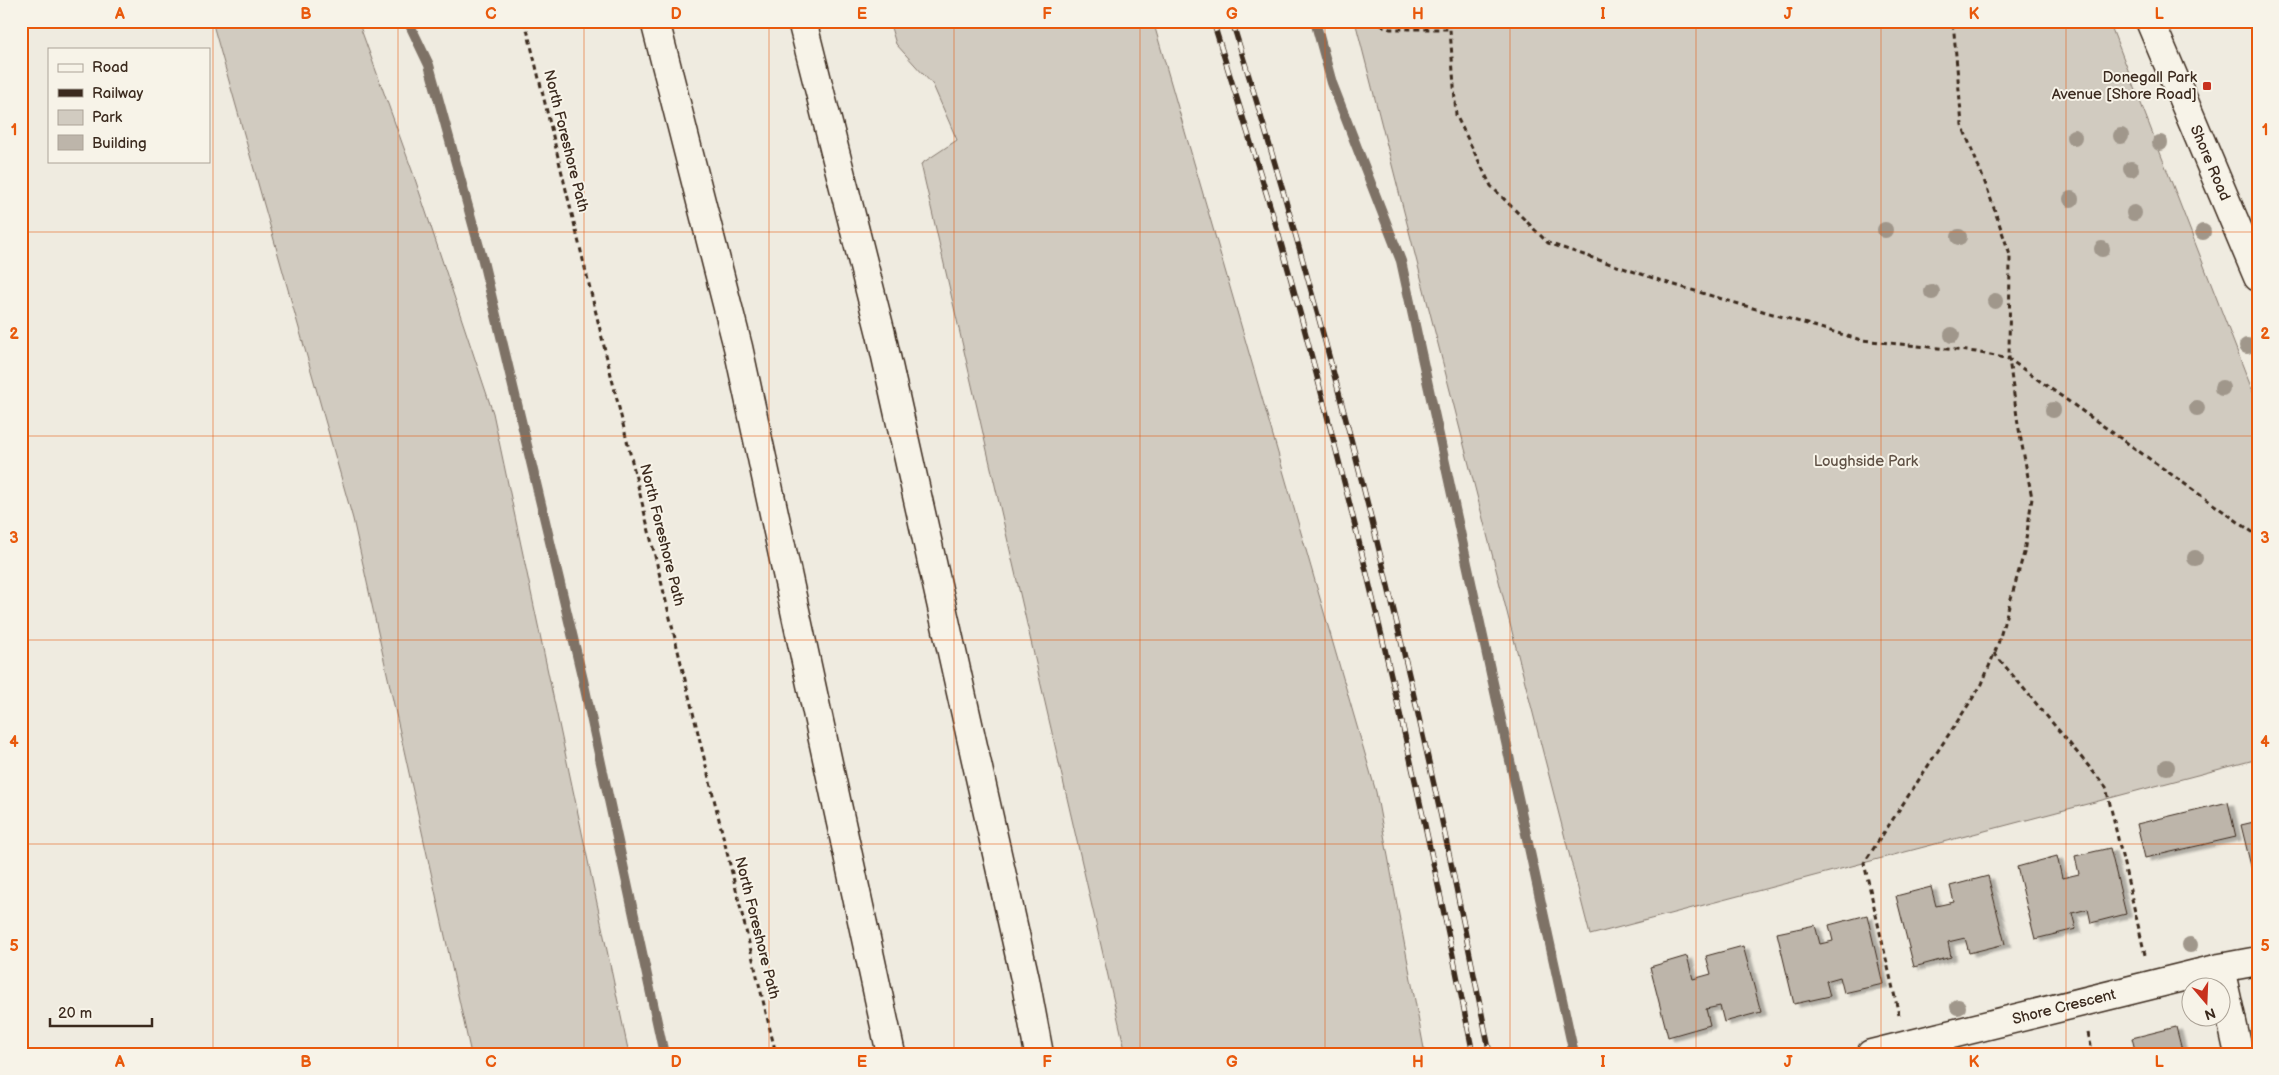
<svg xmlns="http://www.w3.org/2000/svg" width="2279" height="1075" font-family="'Balsamiq Sans',sans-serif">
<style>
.green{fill:#d1cbc0;stroke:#867a6f}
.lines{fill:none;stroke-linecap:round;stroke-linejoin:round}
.stream{stroke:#7e7266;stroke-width:10}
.building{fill:#bdb5aa;stroke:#3b2a1e;filter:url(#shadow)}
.minor-casing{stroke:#3b2a1e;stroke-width:31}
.major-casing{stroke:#3b2a1e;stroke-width:31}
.highway-casing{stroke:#3b2a1e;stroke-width:31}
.path{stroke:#3b2a1e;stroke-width:3;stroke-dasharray:5 4;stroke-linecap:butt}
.minor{stroke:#f7f3e8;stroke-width:28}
.major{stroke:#f7f3e8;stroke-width:28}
.highway{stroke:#f7f3e8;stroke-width:28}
.rail-casing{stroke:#3b2a1e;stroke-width:5.5}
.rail{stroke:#f7f3e8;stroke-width:4;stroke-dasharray:11;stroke-linecap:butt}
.tree{fill:#a0978b}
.grid{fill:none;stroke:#e8590c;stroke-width:1;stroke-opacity:0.55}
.poi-dot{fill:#c8321e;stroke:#f7f3e8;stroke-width:2}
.labels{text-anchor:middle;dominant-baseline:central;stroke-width:4;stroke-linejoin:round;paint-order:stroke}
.poi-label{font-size:15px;fill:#3b2a1e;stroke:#f7f3e8;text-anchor:end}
.street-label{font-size:15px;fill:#3b2a1e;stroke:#f7f3e8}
.park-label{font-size:15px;fill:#605246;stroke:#f7f3e8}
.neatline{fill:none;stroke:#e8590c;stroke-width:2}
.grid-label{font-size:16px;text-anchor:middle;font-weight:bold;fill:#e8590c}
</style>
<defs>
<filter id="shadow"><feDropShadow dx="5.5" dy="3" stdDeviation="1" flood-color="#0004"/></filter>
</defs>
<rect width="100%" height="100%" fill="#efebe0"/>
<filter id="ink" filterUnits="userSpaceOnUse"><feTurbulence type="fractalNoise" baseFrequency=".02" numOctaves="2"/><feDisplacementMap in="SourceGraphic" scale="10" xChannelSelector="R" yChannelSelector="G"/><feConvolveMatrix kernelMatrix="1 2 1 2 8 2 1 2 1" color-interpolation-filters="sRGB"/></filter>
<g filter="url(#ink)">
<path class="green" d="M212,21H358L414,176L493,413L629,1054H471L353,519Z
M889,21H1153L1376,792L1425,1054H1126L921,164L957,140L933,85L896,44Z
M1355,21H2109L2258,405V759L1590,935Z"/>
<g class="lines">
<path class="stream" d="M408,21L429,65L483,261L583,680L664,1054
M1315,21L1332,83L1401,261L1574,1054"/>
</g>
<path class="building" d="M2228,802L2236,837L2145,858L2137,824Z
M2258,821V895L2241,825Z
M2110,848L2126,914L2091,923L2088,909L2072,913L2076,929L2035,939L2017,867L2057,856L2062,878L2079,874L2075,856Z
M1988,876L2005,944L1969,953L1965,938L1948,942L1951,957L1914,967L1896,896L1931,887L1936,906L1954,902L1950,886Z
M1867,915L1883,984L1844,993L1840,977L1826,981L1830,996L1794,1004L1777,933L1815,925L1820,944L1833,941L1829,925Z
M1743,946L1761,1012L1724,1022L1720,1006L1706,1009L1710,1025L1668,1037L1650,967L1687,956L1693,979L1711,974L1706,956Z
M2176,1027L2183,1054H2136L2132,1038Z"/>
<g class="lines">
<defs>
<path id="minor" d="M2220,968L2239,1054
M1871,1054L2220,968L2258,961"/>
<path id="major" d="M2150,21L2258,277"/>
<path id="highway" d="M655,21L738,347L891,1054
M802,21L881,334L1025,979L1039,1054"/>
</defs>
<use href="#minor" class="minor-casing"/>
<use href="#major" class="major-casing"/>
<use href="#highway" class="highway-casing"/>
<path class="path" d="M525,21L776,1054
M1372,21L1390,29H1450
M1452,21L1450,29L1456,115L1491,186L1548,243L1668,283L1861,340L1976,352L2009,359L2258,536
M1994,653L2106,787L2145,955
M1899,1015L1864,863L1982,684L1998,644L2024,553L2032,498L2018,424L2009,359L2010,255L1987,188L1962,125L1953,21
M2088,1033L2093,1054"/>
<use href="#minor" class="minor"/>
<use href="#major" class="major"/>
<use href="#highway" class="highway"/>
<defs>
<path id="rail" d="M1213,21C1235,93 1258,164 1279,236C1354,506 1418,779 1473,1054
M1232,21C1309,269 1376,523 1432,776C1453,868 1471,961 1490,1054"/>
</defs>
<use href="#rail" class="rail-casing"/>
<use href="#rail" class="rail"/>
</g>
<g class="tree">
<circle cx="2121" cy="136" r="8"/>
<circle cx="2074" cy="137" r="8"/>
<circle cx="2160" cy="143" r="8"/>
<circle cx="2131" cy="169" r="8"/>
<circle cx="2071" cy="199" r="8"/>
<circle cx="2134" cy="213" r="8"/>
<circle cx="1885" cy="230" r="8"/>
<circle cx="2203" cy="232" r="8"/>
<circle cx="1959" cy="237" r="8"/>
<circle cx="2102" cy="249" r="8"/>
<circle cx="1932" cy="292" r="8"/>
<circle cx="1995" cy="301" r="8"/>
<circle cx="1952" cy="335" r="8"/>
<circle cx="2247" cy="346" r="8"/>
<circle cx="2222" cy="388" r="8"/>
<circle cx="2197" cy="408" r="8"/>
<circle cx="2053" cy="410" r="8"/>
<circle cx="2195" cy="558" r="8"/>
<circle cx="2167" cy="767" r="8"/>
<circle cx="2190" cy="945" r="8"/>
<circle cx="1958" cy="1007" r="8"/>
</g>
</g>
<path class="grid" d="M213,21V1054M398,21V1054M584,21V1054M769,21V1054M954,21V1054M1140,21V1054M1325,21V1054M1510,21V1054M1696,21V1054M1881,21V1054M2066,21V1054M21,232H2258M21,436H2258M21,640H2258M21,844H2258"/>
<rect class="poi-dot" x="2202" y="81" width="10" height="10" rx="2.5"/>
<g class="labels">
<g class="poi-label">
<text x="2197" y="77">Donegall Park<tspan x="2197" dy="17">Avenue [Shore Road]</tspan></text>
</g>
<g class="street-label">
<text transform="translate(566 141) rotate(76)">North Foreshore Path</text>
<text transform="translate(2210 163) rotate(67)">Shore Road</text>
<text transform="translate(662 535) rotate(76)">North Foreshore Path</text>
<text transform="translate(757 928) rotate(76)">North Foreshore Path</text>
<text transform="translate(2064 1007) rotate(-14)">Shore Crescent</text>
</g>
<g class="park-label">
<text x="1866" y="461">Loughside Park</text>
</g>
</g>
<rect width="2279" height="1075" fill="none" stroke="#f7f3e8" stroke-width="55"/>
<rect x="48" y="48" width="162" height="115" fill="#f7f3e8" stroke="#aca397"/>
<rect x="58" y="64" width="25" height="8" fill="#f7f3e8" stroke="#aca397"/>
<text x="92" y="72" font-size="15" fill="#3b2a1e">Road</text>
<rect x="58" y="89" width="25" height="8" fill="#3b2a1e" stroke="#aca397"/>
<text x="92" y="98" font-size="15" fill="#3b2a1e">Railway</text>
<rect x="58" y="110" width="25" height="15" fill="#d1cbc0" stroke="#aca397"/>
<text x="92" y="122" font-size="15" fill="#3b2a1e">Park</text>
<rect x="58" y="135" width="25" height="15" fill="#bdb5aa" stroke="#aca397"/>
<text x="92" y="148" font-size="15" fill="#3b2a1e">Building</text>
<g transform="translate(2206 1002) rotate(161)"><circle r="24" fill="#f7f3e8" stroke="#aca397"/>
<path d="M0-4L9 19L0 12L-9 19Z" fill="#c8321e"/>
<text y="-8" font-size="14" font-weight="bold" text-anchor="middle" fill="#3b2a1e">N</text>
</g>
<path d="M50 1018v8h102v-8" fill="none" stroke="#3b2a1e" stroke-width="2.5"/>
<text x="58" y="1018" font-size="15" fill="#3b2a1e" stroke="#f7f3e8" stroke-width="4" paint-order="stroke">20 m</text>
<rect x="28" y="28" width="2224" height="1020" class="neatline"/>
<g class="grid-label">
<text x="120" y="19">A</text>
<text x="306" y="19">B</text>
<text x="491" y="19">C</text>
<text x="676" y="19">D</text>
<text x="862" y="19">E</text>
<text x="1047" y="19">F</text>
<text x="1232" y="19">G</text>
<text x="1418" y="19">H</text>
<text x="1603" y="19">I</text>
<text x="1788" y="19">J</text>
<text x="1974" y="19">K</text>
<text x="2159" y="19">L</text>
<text x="14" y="135">1</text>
<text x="2265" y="135">1</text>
<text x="14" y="339">2</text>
<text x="2265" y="339">2</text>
<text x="14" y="543">3</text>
<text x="2265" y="543">3</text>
<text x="14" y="747">4</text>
<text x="2265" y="747">4</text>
<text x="14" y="951">5</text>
<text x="2265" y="951">5</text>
<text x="120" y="1067">A</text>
<text x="306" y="1067">B</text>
<text x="491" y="1067">C</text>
<text x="676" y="1067">D</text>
<text x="862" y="1067">E</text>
<text x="1047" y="1067">F</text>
<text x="1232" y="1067">G</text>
<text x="1418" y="1067">H</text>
<text x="1603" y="1067">I</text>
<text x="1788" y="1067">J</text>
<text x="1974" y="1067">K</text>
<text x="2159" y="1067">L</text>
</g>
</svg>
